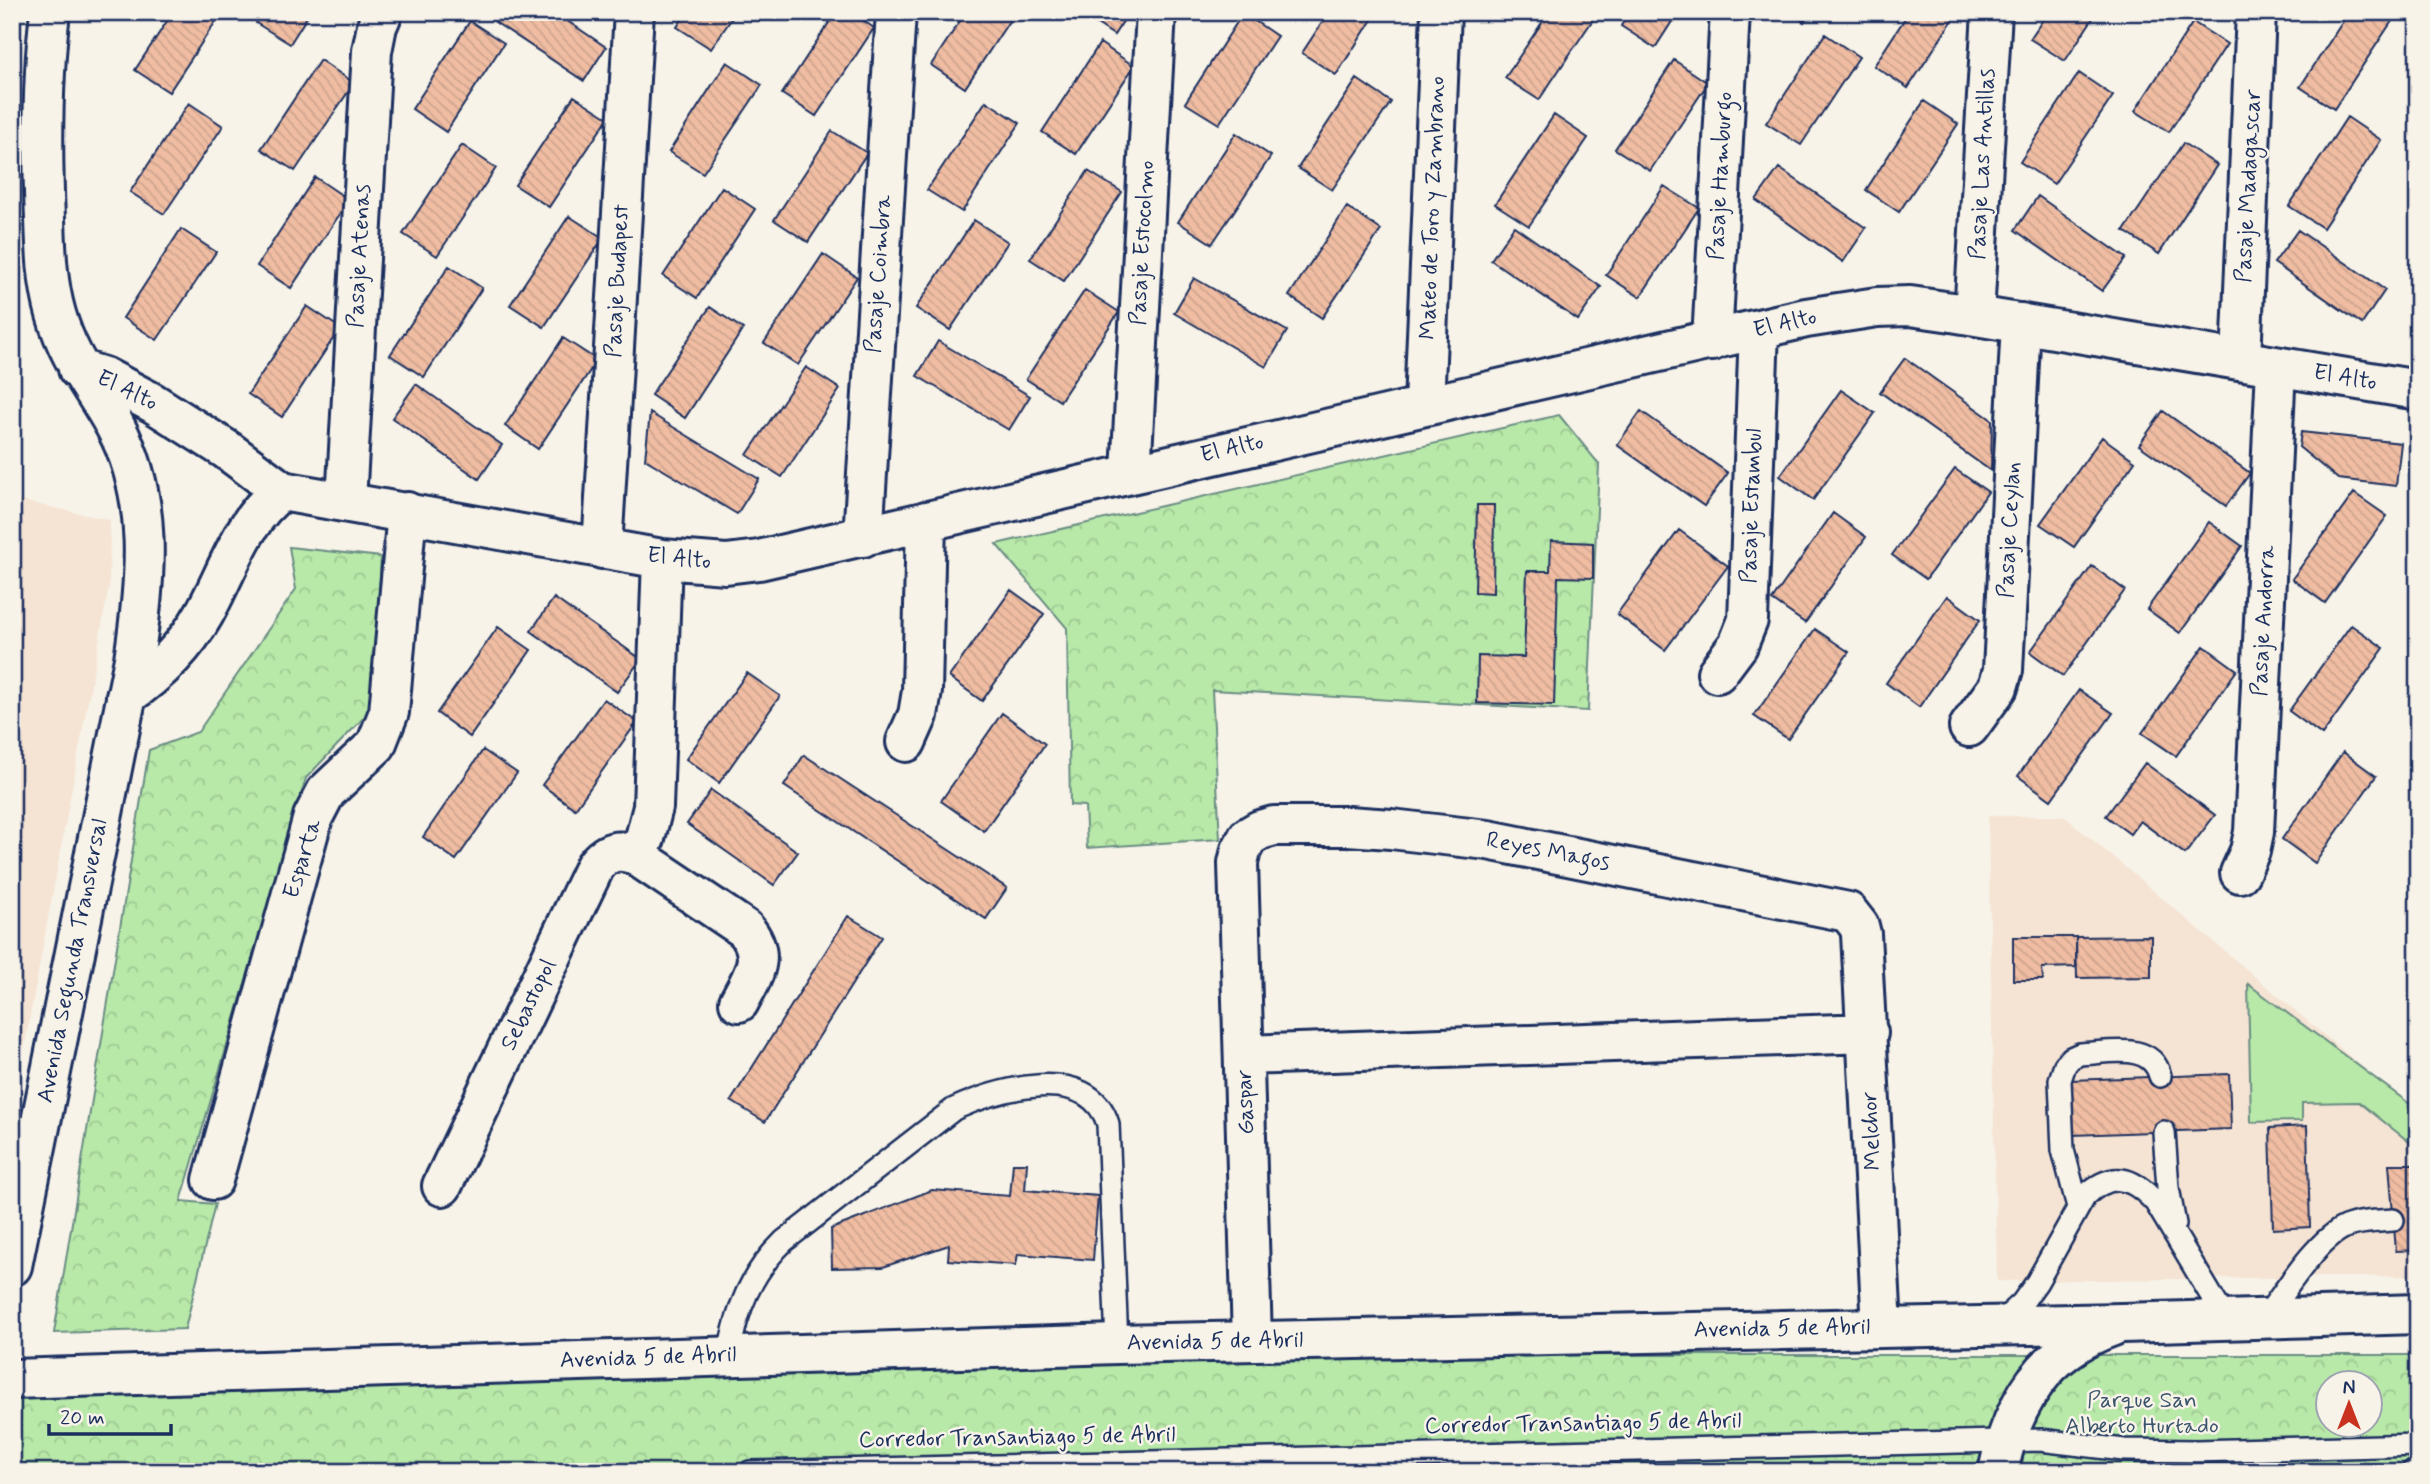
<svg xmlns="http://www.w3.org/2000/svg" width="2430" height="1484" font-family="Mynerve,sans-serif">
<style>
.built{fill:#f5e3d3}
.grass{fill:#b8e9a8;stroke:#6a8c83;stroke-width:2}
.forest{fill:url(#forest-crowns);stroke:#6a8c83;stroke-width:2;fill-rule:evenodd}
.building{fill:url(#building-back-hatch);stroke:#1b2f5e;stroke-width:2}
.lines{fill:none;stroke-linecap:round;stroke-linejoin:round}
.service-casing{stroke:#1b2f5e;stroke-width:26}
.minor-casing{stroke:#1b2f5e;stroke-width:44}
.secondary-casing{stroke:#1b2f5e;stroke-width:44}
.primary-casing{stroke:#1b2f5e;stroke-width:44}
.service{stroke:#f7f3e8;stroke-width:21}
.minor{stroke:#f7f3e8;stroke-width:38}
.secondary{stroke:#f7f3e8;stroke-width:38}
.primary{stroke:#f7f3e8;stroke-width:38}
.labels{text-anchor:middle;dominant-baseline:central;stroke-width:5;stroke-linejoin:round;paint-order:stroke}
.street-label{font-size:23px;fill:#1b2f5e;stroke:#f7f3e8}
.park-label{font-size:23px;fill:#3a546d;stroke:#f7f3e8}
</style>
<defs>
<pattern id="forest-crowns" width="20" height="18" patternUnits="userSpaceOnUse" patternTransform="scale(1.75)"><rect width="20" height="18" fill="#b8e9a8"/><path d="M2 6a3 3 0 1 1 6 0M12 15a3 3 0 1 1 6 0" fill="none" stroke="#9ec893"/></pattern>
<pattern id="building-back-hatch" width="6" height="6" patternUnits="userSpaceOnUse" patternTransform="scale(1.75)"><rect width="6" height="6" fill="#f0bda2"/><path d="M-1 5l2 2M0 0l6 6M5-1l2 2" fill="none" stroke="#cda38e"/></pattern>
</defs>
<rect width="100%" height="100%" fill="#f7f3e8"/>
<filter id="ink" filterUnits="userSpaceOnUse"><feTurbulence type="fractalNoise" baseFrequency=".0143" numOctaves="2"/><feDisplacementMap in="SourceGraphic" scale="14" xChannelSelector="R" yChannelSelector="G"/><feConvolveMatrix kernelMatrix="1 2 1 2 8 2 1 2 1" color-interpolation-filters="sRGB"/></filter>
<g filter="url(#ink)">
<path class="built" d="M12,499L110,520L109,586L12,1114Z
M1988,816H2064L2418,1114V1276L1997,1281Z"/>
<path class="grass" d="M2248,984L2418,1110V1149L2359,1102L2302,1103V1121L2251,1122Z"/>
<path class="forest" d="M1559,415L1599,464L1588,711L1212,690L1220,839L1087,848L1085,806L1070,805L1067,628L996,544Z
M289,547L381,557L372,709L306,778L181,1201L215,1204L185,1329L54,1333L149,750L198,732L296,589Z
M1263,1355H2418V1472H12V1395ZM2328,1382H2370V1424H2328Z"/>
<path class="building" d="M173,12H222L169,92L135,70Z
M263,12H310L290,44L256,23Z
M502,12H554L606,47L584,81L495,22Z
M687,12H736L711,49L677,27Z
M836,12H851L874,28L816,116L782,94Z
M966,12H1015L965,88L931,65Z
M1079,12H1129L1114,35Z
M1329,12H1377L1336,75L1302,53Z
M1549,12H1598L1539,100L1505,78Z
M1629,12H1678L1655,48L1621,26Z
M1790,12H1810L1804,22Z
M1909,12H1958L1908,88L1874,66Z
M2048,12H2097L2065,61L2030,39Z
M2349,12H2379L2392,21L2334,109L2300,87Z
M1243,13L1277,36L1219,124L1185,103Z
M470,21L504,43L446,132L412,109Z
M2193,22L2227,44L2169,132L2135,111Z
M1825,34L1859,57L1801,145L1766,123Z
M1100,43L1134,66L1076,154L1042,132Z
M320,60L354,83L295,171L261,149Z
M1674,60L1708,83L1650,171L1615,149Z
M727,62L762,85L703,173L669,152Z
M2079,73L2113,96L2054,184L2020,162Z
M1357,79L1391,102L1332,190L1298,168Z
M574,96L608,118L549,207L515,185Z
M986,101L1020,123L962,212L927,190Z
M1924,101L1958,124L1899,212L1866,190Z
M189,103L223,126L164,214L130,192Z
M1554,115L1588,138L1529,226L1495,204Z
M2347,117L2381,140L2323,228L2289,206Z
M832,131L867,153L808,242L774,220Z
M1236,133L1271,156L1212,244L1178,222Z
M2183,143L2217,165L2159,254L2124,231Z
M462,145L496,168L437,256L403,234Z
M1779,168L1866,228L1843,262L1756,200Z
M1088,171L1122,192L1064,281L1030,259Z
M315,177L349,200L291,288L257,266Z
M1664,186L1699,208L1640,297L1606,275Z
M722,187L755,209L697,298L663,276Z
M2038,196L2126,258L2102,291L2015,230Z
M1347,207L1381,230L1322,318L1289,296Z
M569,216L603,238L544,327L510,305Z
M974,220L1008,242L950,330L916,308Z
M1514,226L1601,287L1578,320L1491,260Z
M181,229L216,252L157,340L123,318Z
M2298,230L2385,290L2362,324L2274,263Z
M823,254L857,277L798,365L764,343Z
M449,266L482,288L424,377L390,355Z
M1194,278L1287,331L1266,367L1174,313Z
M1085,290L1119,312L1060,401L1026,379Z
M307,306L340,328L282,417L248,394Z
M710,307L743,329L685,418L651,395Z
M563,338L597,360L538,449L505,426Z
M938,341L1030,396L1009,430L917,376Z
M1905,358L1992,420L1991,471L1880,392Z
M806,367L840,389L782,477L747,455Z
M416,384L502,445L479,479L392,418Z
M1841,390L1875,413L1813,500L1780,476Z
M1641,411L1728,473L1704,506L1617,445Z
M2163,411L2250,473L2226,506L2139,445Z
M650,413L759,479L737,514L645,459Z
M2301,432L2401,443L2396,486L2338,479L2299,447Z
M2102,437L2135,461L2074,547L2040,524Z
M1955,469L1988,492L1926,579L1892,555Z
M2354,493L2387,516L2325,603L2292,579Z
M1477,505H1494L1493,593L1475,592Z
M1833,513L1866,537L1805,623L1772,600Z
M2209,522L2242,546L2180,633L2147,609Z
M1679,530L1728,566L1665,650L1617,614Z
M1551,541L1593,543V578L1558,577L1554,705L1477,703L1478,656L1524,657L1527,571H1550Z
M2092,566L2125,590L2063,676L2030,652Z
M1011,590L1044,614L982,701L949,677Z
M1947,596L1980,620L1919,707L1886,683Z
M554,598L641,659L617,692L531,631Z
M2351,625L2384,648L2322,735L2289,711Z
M498,627L531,650L470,737L437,713Z
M1815,629L1849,652L1788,739L1754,716Z
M2204,646L2237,670L2176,756L2142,733Z
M747,673L780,696L719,783L686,759Z
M2079,690L2113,713L2051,800L2018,776Z
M604,699L637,722L575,809L542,785Z
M1002,713L1045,744L984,831L941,801Z
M483,750L517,773L456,860L423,837Z
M2343,752L2376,776L2315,863L2282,839Z
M804,755L1007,888L986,919L784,786Z
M2145,763L2215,815L2185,854L2140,821L2130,834L2106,816Z
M711,790L798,852L774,885L687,824Z
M848,916L882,937L765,1122L731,1101Z
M2151,936V977L2077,978L2076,937Z
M2013,937H2076V967L2042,968L2043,980H2013Z
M2229,1074L2231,1129L2073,1135L2071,1080Z
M2307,1126L2310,1227L2273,1229L2270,1128Z
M1013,1163H1027L1025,1190L1098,1196L1093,1260L1018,1254L1016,1265L948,1260L949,1245L883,1267L832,1268L831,1229L932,1190L1010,1196Z
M2389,1164H2418V1250L2396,1251Z"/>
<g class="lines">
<defs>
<path id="service" d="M2164,1132L2168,1188L2175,1224
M2078,1207L2063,1150L2060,1080L2065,1065L2071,1058L2080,1054C2107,1053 2152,1041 2160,1076
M2265,1318C2284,1293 2316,1240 2345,1227C2360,1221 2377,1221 2393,1220
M2000,1323L2022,1303L2037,1282L2085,1196C2112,1171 2132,1176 2156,1203L2226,1320
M729,1355C736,1310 751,1273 784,1241L954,1109C996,1090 1089,1061 1108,1124L1117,1344
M750,1472L2040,1440L2124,1450L2197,1451L2418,1445
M2412,1472H2418"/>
<path id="minor" d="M1974,315L1992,12
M1712,341L1730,12
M2241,360L2256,12
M78,369L104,377L153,403L227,450L282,491L662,559L726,564L759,560L1806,318L1877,307L1910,306L1952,312L2418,390
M1424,405L1441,12
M1131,473L1156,12
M346,501L372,51L377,26L383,12
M863,537L896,12
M602,549L634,12
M1717,673L1738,645L1748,620L1759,330
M126,696C158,674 185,648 204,614C227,574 243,517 282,491
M1969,727L1998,687L2003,670L2021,323
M906,742L918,715L922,691L926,521
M635,855L645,838L653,807L662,559
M2240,873L2250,851L2254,832L2276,367
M1244,1055L1868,1033
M213,1180L313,817L326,792L376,745L389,712L407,512
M442,1186L595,866C606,852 618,848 635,855L745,929C768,956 753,975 739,1002
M1252,1341L1238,863L1241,850L1248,837L1260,830L1274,826H1348L1391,829L1488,840L1848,912L1859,926L1861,934L1882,1327"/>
<path id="secondary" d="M12,1266L134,659C146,580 154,498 115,426C93,386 69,360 56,314C47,283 46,250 45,219C42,151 42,80 50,12"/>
<path id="primary" d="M12,1379L1117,1344L2122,1323L2418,1314
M1998,1472C2012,1404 2044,1350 2113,1326"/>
</defs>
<use href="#service" class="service-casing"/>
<use href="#minor" class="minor-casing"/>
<use href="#secondary" class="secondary-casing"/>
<use href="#primary" class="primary-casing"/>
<use href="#service" class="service"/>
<use href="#minor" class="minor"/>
<use href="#secondary" class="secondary"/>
<use href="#primary" class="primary"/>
</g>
</g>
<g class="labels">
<g class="street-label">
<text transform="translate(1983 164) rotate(-87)">Pasaje Las Antillas</text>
<text transform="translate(1721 176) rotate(-87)">Pasaje Hamburgo</text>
<text transform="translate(2249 186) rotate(-87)">Pasaje Madagascar</text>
<text transform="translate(1433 208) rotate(-88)">Mateo de Toro y Zambrano</text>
<text transform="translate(1143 243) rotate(-87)">Pasaje Estocolmo</text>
<text transform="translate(360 256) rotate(-87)">Pasaje Atenas</text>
<text transform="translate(879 274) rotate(-86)">Pasaje Coimbra</text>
<text transform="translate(618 281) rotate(-87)">Pasaje Budapest</text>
<text transform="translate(1785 324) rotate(-13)">El Alto</text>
<text transform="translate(2345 378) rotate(10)">El Alto</text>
<text transform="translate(127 391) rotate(26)">El Alto</text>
<text transform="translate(1232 449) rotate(-13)">El Alto</text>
<text transform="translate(1752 506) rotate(-88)">Pasaje Estambul</text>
<text transform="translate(2010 530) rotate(-87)">Pasaje Ceylan</text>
<text transform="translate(679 559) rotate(6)">El Alto</text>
<text transform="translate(2264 621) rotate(-87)">Pasaje Andorra</text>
<text transform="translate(1548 852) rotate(11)">Reyes Magos</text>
<text transform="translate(303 859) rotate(-73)">Esparta</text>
<text transform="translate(73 961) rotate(-79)">Avenida Segunda Transversal</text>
<text transform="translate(529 1005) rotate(-64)">Sebastopol</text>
<text transform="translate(1246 1102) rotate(-92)">Gaspar</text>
<text transform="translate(1872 1131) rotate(-93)">Melchor</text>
<text transform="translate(1782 1329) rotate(-1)">Avenida 5 de Abril</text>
<text transform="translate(1215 1342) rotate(-1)">Avenida 5 de Abril</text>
<text transform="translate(648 1358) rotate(-2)">Avenida 5 de Abril</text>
<text transform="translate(1583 1424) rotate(-1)">Corredor Transantiago 5 de Abril</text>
<text transform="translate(1017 1438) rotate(-1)">Corredor Transantiago 5 de Abril</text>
</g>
<g class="park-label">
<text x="2142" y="1401">Parque San<tspan x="2142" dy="26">Alberto Hurtado</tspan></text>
</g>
</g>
<rect width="2430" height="1484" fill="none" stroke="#f7f3e8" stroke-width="42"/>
<rect x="21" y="21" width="2388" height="1442" fill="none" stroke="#1b2f5e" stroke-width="2.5" filter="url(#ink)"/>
<g transform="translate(2349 1404)"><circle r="33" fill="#f7f3e8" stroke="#9fa5b1" stroke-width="2"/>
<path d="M0-5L12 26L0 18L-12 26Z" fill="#c8321e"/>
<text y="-10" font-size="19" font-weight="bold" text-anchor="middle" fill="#1b2f5e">N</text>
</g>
<path d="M49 1424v10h122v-10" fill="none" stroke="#1b2f5e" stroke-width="3.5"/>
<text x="60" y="1424" font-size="21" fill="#1b2f5e" stroke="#f7f3e8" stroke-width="5" paint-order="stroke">20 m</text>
</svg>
